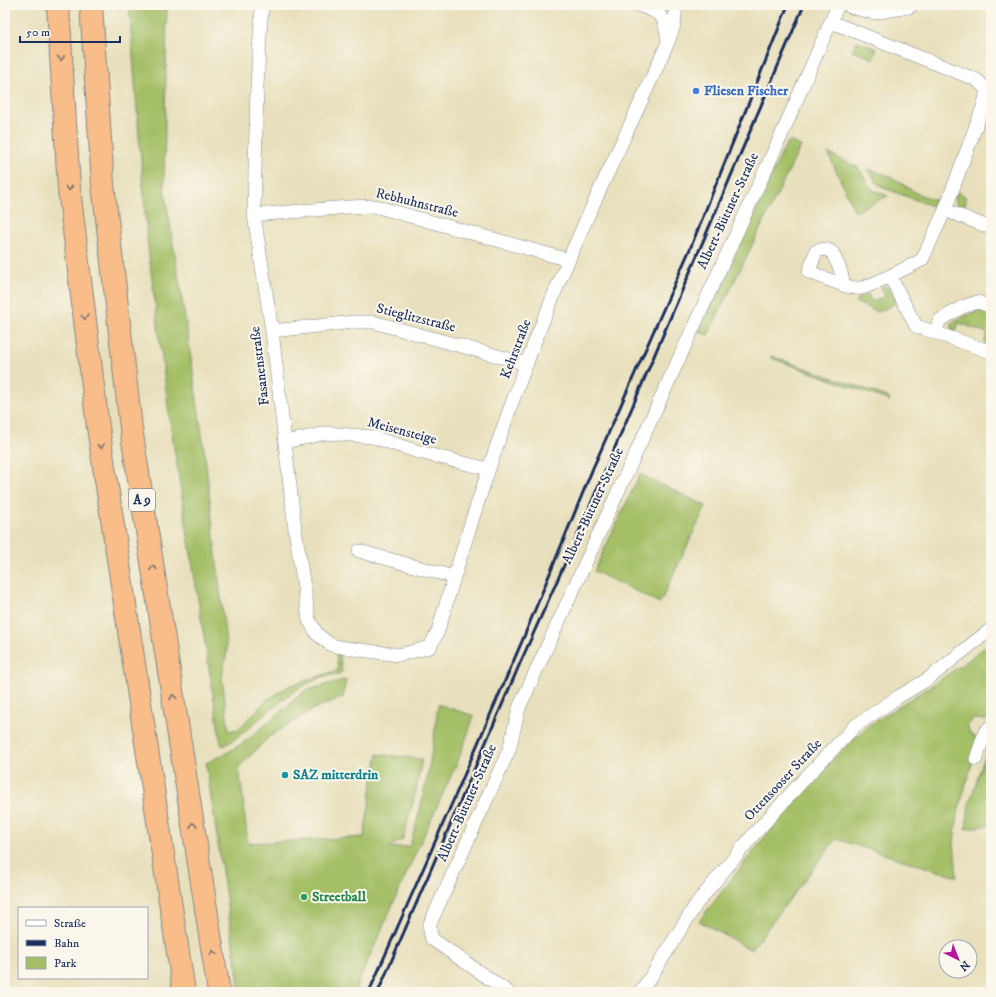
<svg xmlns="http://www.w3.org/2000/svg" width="996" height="997" font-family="'IM FELL DW Pica',serif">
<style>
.green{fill:#a4bf66;stroke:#607762}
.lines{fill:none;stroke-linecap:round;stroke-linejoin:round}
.minor-casing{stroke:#82888d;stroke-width:14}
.tertiary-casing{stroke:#82888d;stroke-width:18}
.motorway-casing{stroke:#82888d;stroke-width:24}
.minor{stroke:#fff;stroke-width:13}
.tertiary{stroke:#fff;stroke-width:17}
.motorway{stroke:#f8bd89;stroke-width:22}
.rail{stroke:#1b2f5e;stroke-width:3}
.oneway{stroke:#7e6f71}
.shop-dot{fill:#3f7fe0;stroke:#fbf7ec;stroke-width:1.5}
.culture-dot{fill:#0f9aa8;stroke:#fbf7ec;stroke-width:1.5}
.leisure-dot{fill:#2e9e5b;stroke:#fbf7ec;stroke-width:1.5}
.labels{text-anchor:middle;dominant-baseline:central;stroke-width:4;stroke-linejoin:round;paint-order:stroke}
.shield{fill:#fbf7ec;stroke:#5e6b89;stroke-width:1}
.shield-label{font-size:13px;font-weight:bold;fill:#1b2f5e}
.shop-label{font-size:14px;font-weight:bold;fill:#366cbe;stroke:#fbf7ec;text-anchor:start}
.street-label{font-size:14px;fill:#1b2f5e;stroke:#fbf7ec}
.culture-label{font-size:14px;font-weight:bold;fill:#0d838f;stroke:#fbf7ec;text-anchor:start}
.leisure-label{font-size:14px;font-weight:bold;fill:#27864d;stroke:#fbf7ec;text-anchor:start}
</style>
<rect width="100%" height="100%" fill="#fbf7ec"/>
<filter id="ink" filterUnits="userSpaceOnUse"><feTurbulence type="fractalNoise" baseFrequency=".025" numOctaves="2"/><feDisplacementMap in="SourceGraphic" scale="8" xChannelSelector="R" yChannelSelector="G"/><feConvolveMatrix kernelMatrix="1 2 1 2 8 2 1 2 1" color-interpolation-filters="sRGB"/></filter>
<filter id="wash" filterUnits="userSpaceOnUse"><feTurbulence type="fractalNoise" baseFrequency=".012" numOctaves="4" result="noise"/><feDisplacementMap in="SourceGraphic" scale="16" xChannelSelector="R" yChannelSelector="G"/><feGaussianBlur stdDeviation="0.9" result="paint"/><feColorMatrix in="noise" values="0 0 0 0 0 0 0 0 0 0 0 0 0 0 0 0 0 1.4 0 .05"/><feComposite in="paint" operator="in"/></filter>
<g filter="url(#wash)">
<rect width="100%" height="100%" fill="#e8e0bc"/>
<path class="green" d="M129,5H167L164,187L188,337L205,456L227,652L222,677L229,731L238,729L267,700L289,686L338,670L336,655L340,654L342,672L340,674C334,675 328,675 322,677C283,691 259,725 224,746L221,744L170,422L147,239Z
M857,41L877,49L873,59L852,51Z
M789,141L801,146L708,335L699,332L742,241L786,144Z
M828,153L857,167L861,171L867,183L873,190L888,196L855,212Z
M868,169L890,176L918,194L938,201L935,207L881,187L876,182Z
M957,192L965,196L966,201L963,211C956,205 953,201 957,192Z
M884,286L890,289L895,299V303L891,306L878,312L855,302L859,298L868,294L872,302L885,296L881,287Z
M978,310L991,315V345L984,343L987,333L959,323L955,333L952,331L951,325L952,322Z
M771,356L888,397L890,401L771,358Z
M640,474L706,506L660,603L594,571Z
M991,642V717L987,720L973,719L967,726L970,734L977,738V747L959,808L954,841L957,877L836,839L751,950L699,921L760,843L793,803L841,751L868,726L932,685L970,659Z
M346,679L343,697L314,709L270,736L239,767L248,843L364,837L373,778L378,754L422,759L415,795L403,839L388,848L410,846C424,799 433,753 438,704L474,716L458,761L417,850L354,992H240L206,763L225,754L246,741L305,691Z
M991,737V825L966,829L969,804Z"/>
</g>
<g filter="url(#ink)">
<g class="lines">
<defs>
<path id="minor" d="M262,5L257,85L254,215L272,331L295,529L309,620L317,634L331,645L346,648L399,655L430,647L438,631C475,505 516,380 569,259C600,186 636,115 668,42L674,25L676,5
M638,5C663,13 664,15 668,41
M831,22L977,80L987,90L984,104L945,210L991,228
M254,215L349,207L374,206L569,260
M890,276L922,260L945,210
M844,285L840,269L832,252L825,249L816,251L809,272C821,276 850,290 861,288C870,286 881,280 890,276L916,326L991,352
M272,331L354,322H373L527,364
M935,332L940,320L962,307L978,302L991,307
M285,442L327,433L373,437L419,452L488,469
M359,551L454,577
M976,759L985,732L991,726
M508,992L432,939L429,926L509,750L519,708L781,136L838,5
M640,992L652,975L697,903L754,834L807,776L855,726L898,697L928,679L991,629"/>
<path id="tertiary" d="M851,5L875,11L909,5"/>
<path id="motorway" d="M58,5L69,189L98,427L184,992
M91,5L103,184L131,428L219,992"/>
</defs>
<use href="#minor" class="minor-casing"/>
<use href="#tertiary" class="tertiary-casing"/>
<use href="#motorway" class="motorway-casing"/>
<use href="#minor" class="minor"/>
<use href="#tertiary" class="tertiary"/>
<use href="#motorway" class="motorway"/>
<path class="rail" d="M369,992L453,801L523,639L593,468L690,249L788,5
M378,992L521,661L575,541L804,5"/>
</g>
<defs><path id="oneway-chevron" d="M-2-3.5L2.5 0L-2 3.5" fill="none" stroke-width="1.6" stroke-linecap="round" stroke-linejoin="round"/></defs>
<g class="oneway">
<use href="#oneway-chevron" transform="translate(61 58) rotate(86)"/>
<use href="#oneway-chevron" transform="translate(69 188) rotate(85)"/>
<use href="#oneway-chevron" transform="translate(85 317) rotate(83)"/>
<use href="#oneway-chevron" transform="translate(101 446) rotate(81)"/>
<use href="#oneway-chevron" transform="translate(153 568) rotate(-99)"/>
<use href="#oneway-chevron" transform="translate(173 697) rotate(-99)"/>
<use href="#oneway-chevron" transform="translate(193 825) rotate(-99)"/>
<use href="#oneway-chevron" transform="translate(213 953) rotate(-99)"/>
</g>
</g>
<circle class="shop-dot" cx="696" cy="91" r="4"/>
<circle class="culture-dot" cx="285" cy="775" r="4"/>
<circle class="leisure-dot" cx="304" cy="897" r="4"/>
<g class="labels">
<rect class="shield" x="129" y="489" width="26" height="22" rx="3"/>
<g class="shield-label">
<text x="142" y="500">A 9</text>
</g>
<g class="shop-label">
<text x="704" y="91">Fliesen Fischer</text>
</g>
<g class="street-label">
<text transform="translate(417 203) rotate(14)">Rebhuhnstraße</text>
<text transform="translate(728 211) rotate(-65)">Albert-Büttner-Straße</text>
<text transform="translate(416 318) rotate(14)">Stieglitzstraße</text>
<text transform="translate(516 349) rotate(-69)">Kehrstraße</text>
<text transform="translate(260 366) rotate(-97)">Fasanenstraße</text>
<text transform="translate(402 431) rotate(15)">Meisensteige</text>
<text transform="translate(593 506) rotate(-65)">Albert-Büttner-Straße</text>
<text transform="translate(783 780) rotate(-47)">Ottensooser Straße</text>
<text transform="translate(467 803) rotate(-66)">Albert-Büttner-Straße</text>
</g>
<g class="culture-label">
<text x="293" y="775">SAZ mitterdrin</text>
</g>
<g class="leisure-label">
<text x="312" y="897">Streetball</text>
</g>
</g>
<rect width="996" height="997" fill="none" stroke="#fbf7ec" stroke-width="20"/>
<rect x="18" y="907" width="130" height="72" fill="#fbf7ec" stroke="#a1a7b3"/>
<rect x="26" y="920" width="20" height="6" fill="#ffffff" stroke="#a1a7b3"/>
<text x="54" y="927" font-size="12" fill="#1b2f5e">Straße</text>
<rect x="26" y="940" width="20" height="6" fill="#1b2f5e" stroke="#a1a7b3"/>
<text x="54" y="947" font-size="12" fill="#1b2f5e">Bahn</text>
<rect x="26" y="957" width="20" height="12" fill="#a4bf66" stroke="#a1a7b3"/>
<text x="54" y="967" font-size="12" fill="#1b2f5e">Park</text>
<g transform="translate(958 959) rotate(137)"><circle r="19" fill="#fbf7ec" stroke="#a1a7b3"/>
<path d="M0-3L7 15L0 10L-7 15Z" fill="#b5179e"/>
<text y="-6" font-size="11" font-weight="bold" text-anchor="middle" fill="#1b2f5e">N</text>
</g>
<path d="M20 36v6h100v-6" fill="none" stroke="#1b2f5e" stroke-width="2"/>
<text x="26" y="36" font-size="12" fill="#1b2f5e" stroke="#fbf7ec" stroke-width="3" paint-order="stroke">50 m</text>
</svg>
